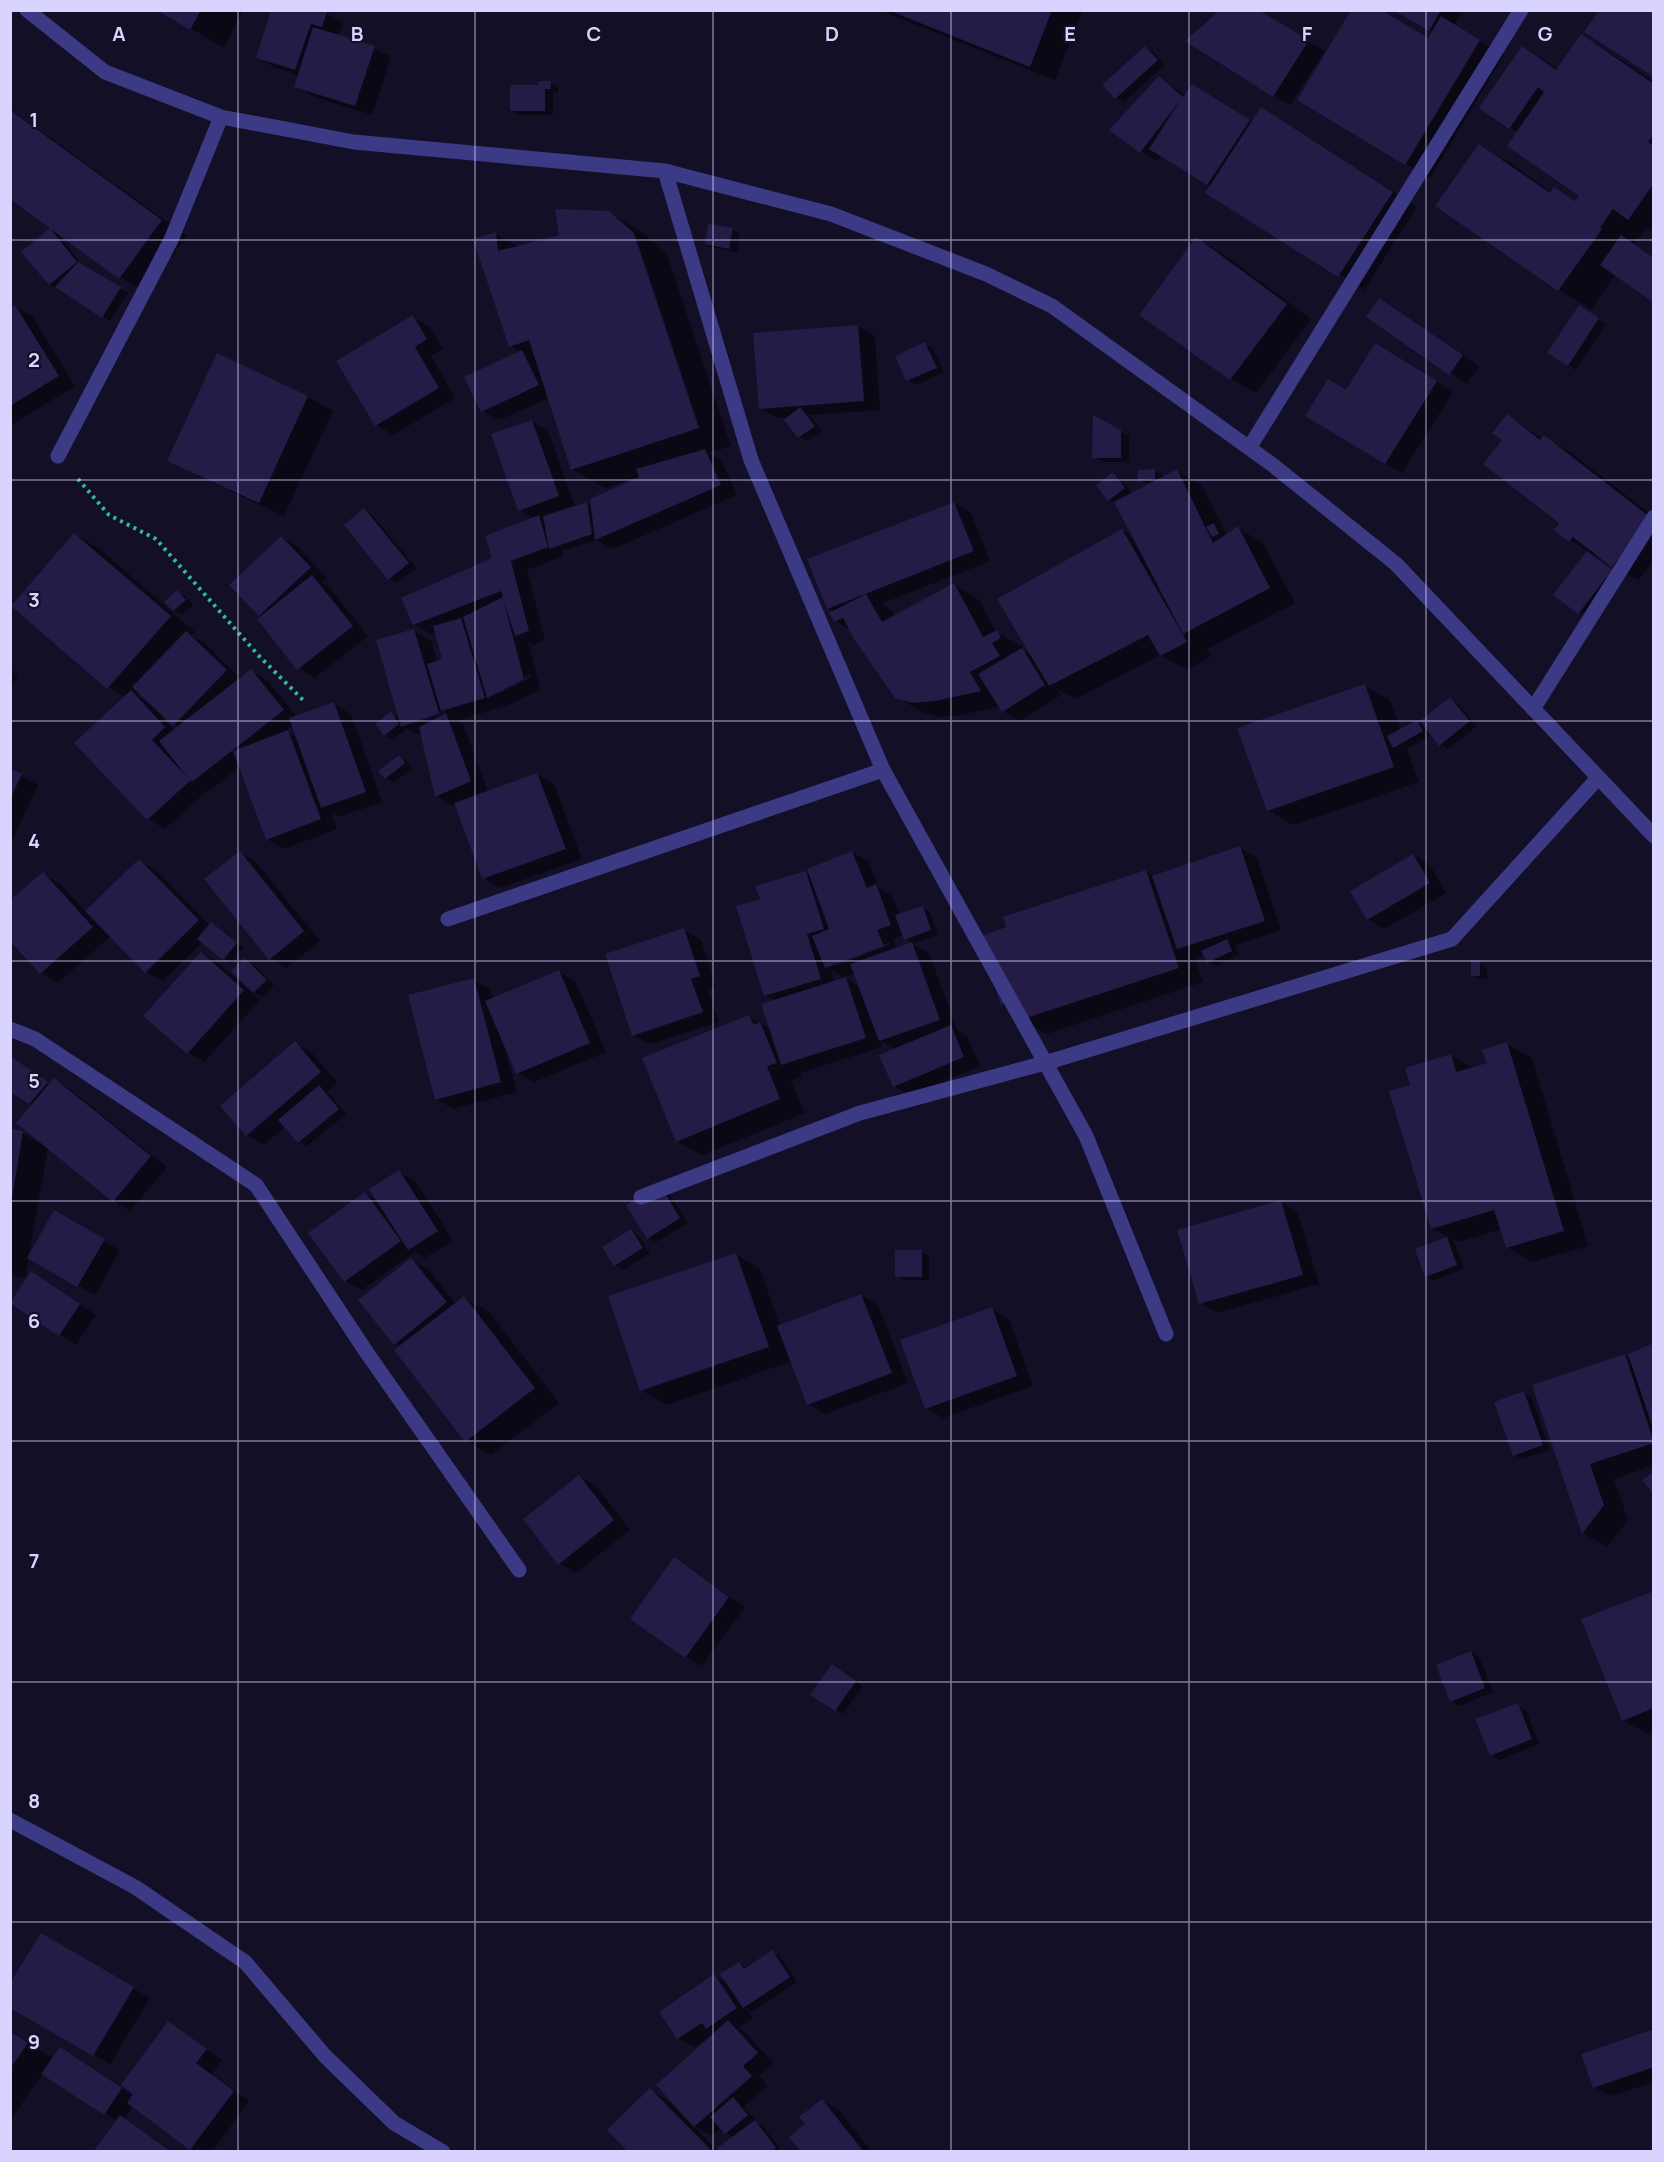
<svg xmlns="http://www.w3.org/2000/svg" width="1664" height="2162" font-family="Manrope,sans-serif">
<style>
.shadow{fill:#0007;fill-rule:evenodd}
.building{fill:#241b47}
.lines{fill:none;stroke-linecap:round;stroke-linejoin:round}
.path{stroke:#2fb8b0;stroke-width:4;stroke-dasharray:3 4.5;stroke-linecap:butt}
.minor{stroke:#3d3a85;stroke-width:15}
.grid{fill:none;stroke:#d9d4ff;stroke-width:1.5;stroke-opacity:0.55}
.grid-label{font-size:20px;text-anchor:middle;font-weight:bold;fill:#d9d4ff;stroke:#130f26;stroke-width:4.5;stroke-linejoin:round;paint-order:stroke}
</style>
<rect width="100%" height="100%" fill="#130f26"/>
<path class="shadow" d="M160,10H243L224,48Z
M272,10H317L326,13L343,23L338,36L374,48L391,57L372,115L312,96L296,86L299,75L274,67L257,57Z
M879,10H1079L1082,12L1055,80Z
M1255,10L1325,51L1290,105L1273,96Z
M1395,10H1463L1454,26L1504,55L1430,178L1405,163L1429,40L1434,32Z
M1581,36L1614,55L1654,82V233L1646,228L1634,244L1654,257V301L1616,274L1591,309L1559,290L1437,205L1479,146L1512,164L1552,193L1555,189L1576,201L1581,196L1518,132L1510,128L1523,48L1558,69Z
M1145,47L1153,52L1165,65L1124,102L1116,98Z
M1159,78L1186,96L1209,95L1252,123H1286L1417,207L1364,290L1207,192L1211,186L1162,155L1157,161L1141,152Z
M550,82L558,87V93H553V115H519L511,111L540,87Z
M10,109L187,236L145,292L120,277L10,197Z
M609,213L642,232L667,254L731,446L709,453L721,460L737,495L613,549L596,540L562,551L564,556L527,570L545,640L533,645L528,642L540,689L505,707L500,704L501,707L457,721L463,724L488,792L537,774L554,784L582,859L500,888L484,878L456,805L453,806L437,796L422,734L419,735L407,728L393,740L385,735L391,713L400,718L414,631L431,641L437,662L444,660L436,632L431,634L414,624L494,559L534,518L520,510L531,421L548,431L575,507L586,503L593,507L639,479L638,477L605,488L572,469L549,398L499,420L482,411L521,352L510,346L495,234L519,247L560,236ZM530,674L532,677L498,694V691ZM446,710L447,712L413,724V721Z
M732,229L740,234L737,252L714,248L706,244Z
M50,230L58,234L84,268L128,293L110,321L50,284Z
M1197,239L1222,253L1311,319L1256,393L1231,379L1141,314Z
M15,307L32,316L75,386L13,424L10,422V310Z
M1396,310L1479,366L1467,384L1368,317Z
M1588,312L1606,324L1576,370L1549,353Z
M413,317L430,327L443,349L431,356L455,398L393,435L376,425L338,361Z
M858,326L875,336L880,410L809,415L822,431L807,441L799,437L790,417L777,418L760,408Z
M925,344L933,349L944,372L916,385L908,380Z
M218,355L308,397L333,411L284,516L194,474L169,460Z
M1392,355L1453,392L1402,473L1307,416L1347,392Z
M1507,416L1543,439L1544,437L1569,451L1654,517V561L1638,580L1613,566L1597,553L1594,557L1619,576L1587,617L1555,595L1589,552L1570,540L1561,522L1504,440Z
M1094,417L1129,436V462H1102L1094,457Z
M1155,471L1163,476V479L1177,471L1202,486L1227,536L1238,528L1263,543L1295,603L1207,649L1211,656L1187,670L1161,655L1075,699L1057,689L1061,695L1020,721L1003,711L1000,706L961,715L939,717L922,712L897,697L851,630L835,621V612L828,608L954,503L971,513L990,561L881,604L891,610L895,617L954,585L979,600L996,632L1022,646L1024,651L1032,656L1122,530L1134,537L1117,504L1109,500L1113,474L1121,479L1133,494L1154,483H1147L1139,479Z
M364,510L372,515L416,568L397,583L389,579Z
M75,535L100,549L195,632L191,636L203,642L241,679L251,671L267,680L297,717L334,704L351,714L382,802L339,817L331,812L337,829L284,849L267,839L240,766L210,791L208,790L165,829L148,819L125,697L108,687ZM141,693L148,702L138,696ZM161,712L174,725L179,727L175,731L159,713ZM293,725L297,737L286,731Z
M282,538L298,547L327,578L322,583L329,587L368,636L315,678L298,668L260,615Z
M177,592L185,596L193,605L182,615L174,610Z
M10,669L18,677L10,686Z
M1365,686L1390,700L1401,731L1417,722L1427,727L1450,699L1458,704L1477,726L1448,749L1440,744L1432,734L1407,749L1419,782L1293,825L1268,810Z
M399,757L407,761L412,768L394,783L386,778Z
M10,770L38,785L11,843H10Z
M1240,848L1257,858L1281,930L1235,945L1239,955L1216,966L1208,961L1205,955L1195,958L1203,982L1047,1034L1021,1019L1020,1014L1002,1004L1146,871L1154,877Z
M852,852L869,862L879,888L892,896L900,915L922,907L930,912L938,935L912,944L929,953L957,1030L967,1036L980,1066L911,1095L894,1086L895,1049L880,1041L882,1047L800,1073L802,1077L791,1081L805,1113L702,1155L677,1141L749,1017L771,1029L776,1001L765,995L762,900L806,872L810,875ZM904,935L906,939L913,943L897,949L893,939ZM890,942L891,944L835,966V963ZM831,970L846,979L835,982ZM855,973L860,987L843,977Z
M240,853L256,862L320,941L287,968L270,958Z
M1413,855L1430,865L1446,893L1384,929L1368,919Z
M139,861L156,870L210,926L219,929L244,948L231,963L203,942L163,981L146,972L111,936L58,983L41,973L43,874L60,884L86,912Z
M684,930L701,940L716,986L708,989L719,1022L650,1044L633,1035Z
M202,954L218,963L249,990L251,989L246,960L254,965L274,985L262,997L252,991L260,1000L204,1062L188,1053Z
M1479,962L1487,967V979H1480L1472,975Z
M559,972L575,981L606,1052L534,1082L517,1073L508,1051L506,1052L517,1092L453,1109L436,1099L473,980L490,989L493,999Z
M295,1043L312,1053L337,1082L327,1091L346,1114L307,1146L299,1142L286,1126L264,1145L247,1135L222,1106Z
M1507,1044L1532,1058L1588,1246L1532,1262L1507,1247L1502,1229L1458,1242L1453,1239L1464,1269L1434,1280L1426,1276L1417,1250L1450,1238L1432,1228L1412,1086L1451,1056L1474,1069L1489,1064Z
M16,1060L50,1085L54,1080L71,1090L167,1167L130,1211L113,1201L48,1147L29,1256L54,1212L120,1250L95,1295L29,1257L25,1278L10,1275V1130L23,1133L39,1143L40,1141L33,1105L10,1090Z
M399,1172L416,1182L453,1241L425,1258L415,1252L362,1290L345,1281L365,1194L378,1201Z
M660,1187L668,1192L688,1223L656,1242L648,1238Z
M1280,1202L1297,1211L1319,1284L1217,1313L1201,1303Z
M631,1231L639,1236L650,1253L623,1270L615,1265Z
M921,1251L929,1256V1280H905L897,1276Z
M735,1254L760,1269L780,1326L861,1295L878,1305L908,1383L825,1414L809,1404L792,1361L667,1405L641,1390Z
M411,1260L428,1269L456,1304L464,1298L489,1312L559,1403L491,1455L466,1441L400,1347L395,1344Z
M32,1273L96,1315L76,1344L60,1335Z
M992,1309L1009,1319L1033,1386L943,1418L926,1408Z
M1654,1345V1465L1614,1479L1628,1520L1607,1547L1583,1533L1534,1386L1625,1356L1631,1360Z
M1524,1393L1532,1398L1550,1450L1522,1459L1514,1455Z
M579,1477L596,1486L630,1530L576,1573L559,1563Z
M674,1559L745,1607L702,1666L686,1657Z
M1654,1593V1732L1648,1734L1623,1720Z
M1471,1652L1479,1657L1493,1692L1459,1706L1451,1701Z
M840,1670L863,1686L843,1714L835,1709Z
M1518,1705L1526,1710L1539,1744L1499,1760L1491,1755Z
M41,1935L150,1998L110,2064L10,2006Z
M772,1952L780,1957L797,1982L752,2012L746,2008L753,2018L738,2028L745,2032L773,2063L759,2076L768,2086L744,2107L755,2120L754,2121L763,2126L782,2152H721L733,2138L721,2128L712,2136L692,2124L718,2152H630L650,2090L667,2100L685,2118L687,2117L705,2041L695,2047L678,2038L714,1976L729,1985L739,1964L747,1968Z
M169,2023L222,2060L212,2074L249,2101L212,2152H196L133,2106L124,2119L174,2152H95L117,2121L43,2073L10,2121V2031L53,2059L77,2058L138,2099Z
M1654,2031V2082L1611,2096L1594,2087Z
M822,2100L839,2110L872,2152H803L807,2124Z"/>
<path class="building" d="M157,10H201L190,30Z
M271,10L327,12L322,27L311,24L295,70L256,58Z
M888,10H1052L1030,67Z
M1220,10H1258L1309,40L1273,97L1185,41Z
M1351,10H1381L1428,38L1441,16L1480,40L1405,165L1297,100Z
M1393,10H1441L1429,31Z
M1599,10H1654V77L1584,32Z
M313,27L375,46L355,106L294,87Z
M1581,34L1654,84V134L1648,142L1654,146V183L1628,220L1613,209L1600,228L1602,229L1558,291L1435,206L1479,144L1550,193L1554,187L1575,201L1579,196L1507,146L1544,92L1538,87L1509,129L1479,108L1522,46L1556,70Z
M1145,46L1158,60L1115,99L1102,85Z
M1159,76L1183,97L1192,84L1250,120L1207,185L1149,149L1181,99L1140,153L1109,130Z
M538,81H551V89H545V111H510V85H538Z
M1261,107L1393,192L1338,277L1205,193Z
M10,110L162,220L119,279L10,199Z
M555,209L609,211L634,233L699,428L571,470L529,340L509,347L473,239L496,232L498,251L559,235Z
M708,224L733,228L729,249L705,244Z
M50,228L77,262L49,285L21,252Z
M1621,235L1654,258V303L1600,265Z
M1196,237L1287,304L1230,380L1139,315Z
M78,262L121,287L102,318L55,287Z
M1379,298L1463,355L1449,375L1366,317Z
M15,305L59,376L10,406V308Z
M1579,305L1599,318L1568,366L1547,353Z
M413,315L427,339L415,347L439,388L375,426L336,361Z
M858,325L864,401L759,409L753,333Z
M925,342L937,368L906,381L895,356Z
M1375,343L1437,381L1385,464L1305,416L1328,379L1346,390Z
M522,350L539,385L481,412L464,377Z
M217,353L308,396L259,503L167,461Z
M800,407L815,426L798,438L784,420Z
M1507,414L1540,440L1544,435L1651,518L1612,567L1573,537L1569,542L1554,530L1559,523L1483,464L1502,440L1492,433Z
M1093,415L1121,430V458H1092Z
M532,420L559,496L518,511L491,434Z
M705,449L721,485L595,540L590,499L639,477L636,469Z
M1155,469V479L1138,480V470Z
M1177,469L1213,543L1238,526L1270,588L1183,634L1114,502Z
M1113,472L1125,488L1108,501L1096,485Z
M587,502L592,534L549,549L543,516Z
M954,502L974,551L827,609L807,559Z
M364,508L409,563L388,580L344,525Z
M539,515L548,547L511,561L529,631L515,636L503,599L524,679L487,698L463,617L503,597L501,591L413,625L401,598L492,558L485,536Z
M1214,523L1219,534L1212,537L1206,527Z
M1122,529L1187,642L1160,656L1148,635L1049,686L997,599Z
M74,533L171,616L107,689L11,606Z
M281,536L311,567L259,616L229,585Z
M1587,551L1612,570L1578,614L1553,595Z
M312,575L353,626L297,670L257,619Z
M954,583L983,637L997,630L1001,638L992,643L1000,656L970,672L981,691L935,701L912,703L895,698L854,639L843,618L834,622L829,613L866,594L882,622Z
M177,590L186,600L173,611L164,602Z
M461,618L485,698L441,711L427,664L442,659L433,626Z
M414,629L439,713L401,727L376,640Z
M186,631L227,670L173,726L132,687Z
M1022,648L1045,685L1002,712L978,674Z
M251,669L284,710L192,782L191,780L147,820L74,743L131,690L165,727L152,740L188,778L159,741Z
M1365,684L1394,767L1267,811L1237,728Z
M1450,697L1470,721L1439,746L1420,721Z
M334,702L366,792L321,808L289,718Z
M391,711L399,724L384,736L375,724Z
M446,713L471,781L435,797L419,727Z
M1417,720L1423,731L1393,748L1387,736Z
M288,730L321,819L266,840L233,751Z
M399,755L405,763L385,779L378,771Z
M10,768L22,774L10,799Z
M537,773L566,849L482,879L454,803Z
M1240,846L1265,921L1177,949L1152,876Z
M240,851L304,931L269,960L204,879Z
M852,851L867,888L876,884L891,925L877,930L884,946L825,968L812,936L829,929L807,869Z
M1413,854L1430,883L1367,920L1350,891Z
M139,859L199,920L145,973L85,911Z
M1146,870L1179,968L1020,1020L1014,1001L1001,1005L979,937L1006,927L1003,917Z
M806,871L824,929L807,934L821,979L764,996L736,906L760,899L755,886Z
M43,872L93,927L40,974L10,941V900Z
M923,906L931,930L904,940L895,915Z
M211,922L237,943L223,960L197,939Z
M684,928L700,976L691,979L703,1012L632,1036L605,954Z
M1227,939L1232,951L1207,963L1201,951Z
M912,942L940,1020L879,1041L850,964Z
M201,952L244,990L187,1054L143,1016Z
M245,958L267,980L253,993L231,971Z
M1471,960H1480V976H1471Z
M559,970L590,1043L516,1074L485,1001Z
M846,977L866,1038L781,1065L761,1004Z
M474,978L501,1082L435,1100L408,995Z
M749,1015L754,1025L760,1022L777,1063L767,1066L780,1099L676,1142L642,1058Z
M951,1025L964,1057L893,1087L879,1055Z
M295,1041L321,1072L246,1136L220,1106Z
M1507,1042L1564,1231L1506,1248L1494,1210L1431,1229L1389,1091L1410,1085L1405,1068L1451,1054L1456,1072L1487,1063L1482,1050Z
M10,1056L48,1082L29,1104L10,1092Z
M54,1078L151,1156L113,1202L16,1123Z
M319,1085L339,1109L298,1143L278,1120Z
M10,1129L23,1131L12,1198H10Z
M399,1170L438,1231L408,1250L369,1189Z
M660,1185L680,1218L647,1239L626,1205Z
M365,1192L401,1241L344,1282L308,1233Z
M1281,1200L1303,1275L1199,1304L1177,1230Z
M54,1210L105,1239L77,1287L27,1258Z
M631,1229L643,1248L614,1266L602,1247Z
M1447,1237L1457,1265L1425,1277L1415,1249Z
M895,1250H922V1277H895Z
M736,1253L769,1347L640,1391L608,1296Z
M411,1258L447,1302L394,1345L358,1300Z
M31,1271L80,1304L59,1336L10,1303Z
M861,1294L892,1373L807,1405L777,1326Z
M464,1296L535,1388L465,1442L394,1350Z
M992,1307L1017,1376L925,1409L900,1340Z
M1654,1343V1428H1653L1628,1354Z
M1625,1354L1654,1443L1590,1464L1604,1505L1582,1534L1532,1385Z
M1524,1391L1543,1445L1513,1456L1494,1402Z
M1654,1472V1495L1642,1480Z
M579,1475L614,1520L558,1565L523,1519Z
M674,1557L729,1597L685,1658L630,1619Z
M1654,1591V1708L1622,1721L1581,1619Z
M1471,1651L1485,1688L1450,1702L1436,1665Z
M832,1664L856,1681L835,1711L810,1695Z
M1518,1703L1532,1739L1490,1756L1475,1719Z
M41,1933L134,1987L93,2056L10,2008V1983Z
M772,1950L790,1977L743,2008L720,1974L739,1962L744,1969Z
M714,1974L737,2008L706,2029L702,2023L677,2039L659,2012Z
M728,2020L758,2053L743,2066L752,2076L694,2127L656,2085Z
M168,2021L207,2049L196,2063L234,2091L190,2150L127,2103L133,2094L121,2085Z
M1654,2029V2067L1593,2088L1581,2054Z
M10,2031L28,2043L10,2069Z
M60,2047L122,2088L104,2115L41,2074Z
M650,2088L713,2152H628L607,2130Z
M733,2097L748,2115L725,2134L710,2117Z
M822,2099L864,2152H801L789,2137L805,2124L799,2117Z
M120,2115L172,2152H93Z
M755,2120L776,2148L771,2152H720L717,2148Z"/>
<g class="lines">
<path class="path" d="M78,479L109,515L156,539L259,656L304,701"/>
<path class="minor" d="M27,10L105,72L221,117L354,142L665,171L831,214L986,274L1052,306L1274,466L1396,564L1654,836
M665,171L751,460L883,770L1086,1136L1166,1334
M1249,448L1521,10
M58,456L171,240L221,117
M1533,709L1654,517
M448,919L883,770
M10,1029L35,1039L256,1185L367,1353L519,1570
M641,1197L860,1113L1045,1063L1452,939L1598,778
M10,1820L135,1887L245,1962L325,2056L394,2123L443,2152"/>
</g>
<path class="grid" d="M238,10V2152M475,10V2152M713,10V2152M951,10V2152M1189,10V2152M1426,10V2152M10,240H1654M10,480H1654M10,721H1654M10,961H1654M10,1201H1654M10,1441H1654M10,1682H1654M10,1922H1654"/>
<g class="grid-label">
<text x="119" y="41">A</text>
<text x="357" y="41">B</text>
<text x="594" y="41">C</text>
<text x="832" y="41">D</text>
<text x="1070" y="41">E</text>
<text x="1307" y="41">F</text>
<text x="1545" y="41">G</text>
<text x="34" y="127">1</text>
<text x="34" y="367">2</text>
<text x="34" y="607">3</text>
<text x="34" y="848">4</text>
<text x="34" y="1088">5</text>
<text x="34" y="1328">6</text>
<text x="34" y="1568">7</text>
<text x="34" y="1808">8</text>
<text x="34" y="2049">9</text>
</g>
<rect width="1664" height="2162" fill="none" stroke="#d9d4ff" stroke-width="24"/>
</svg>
